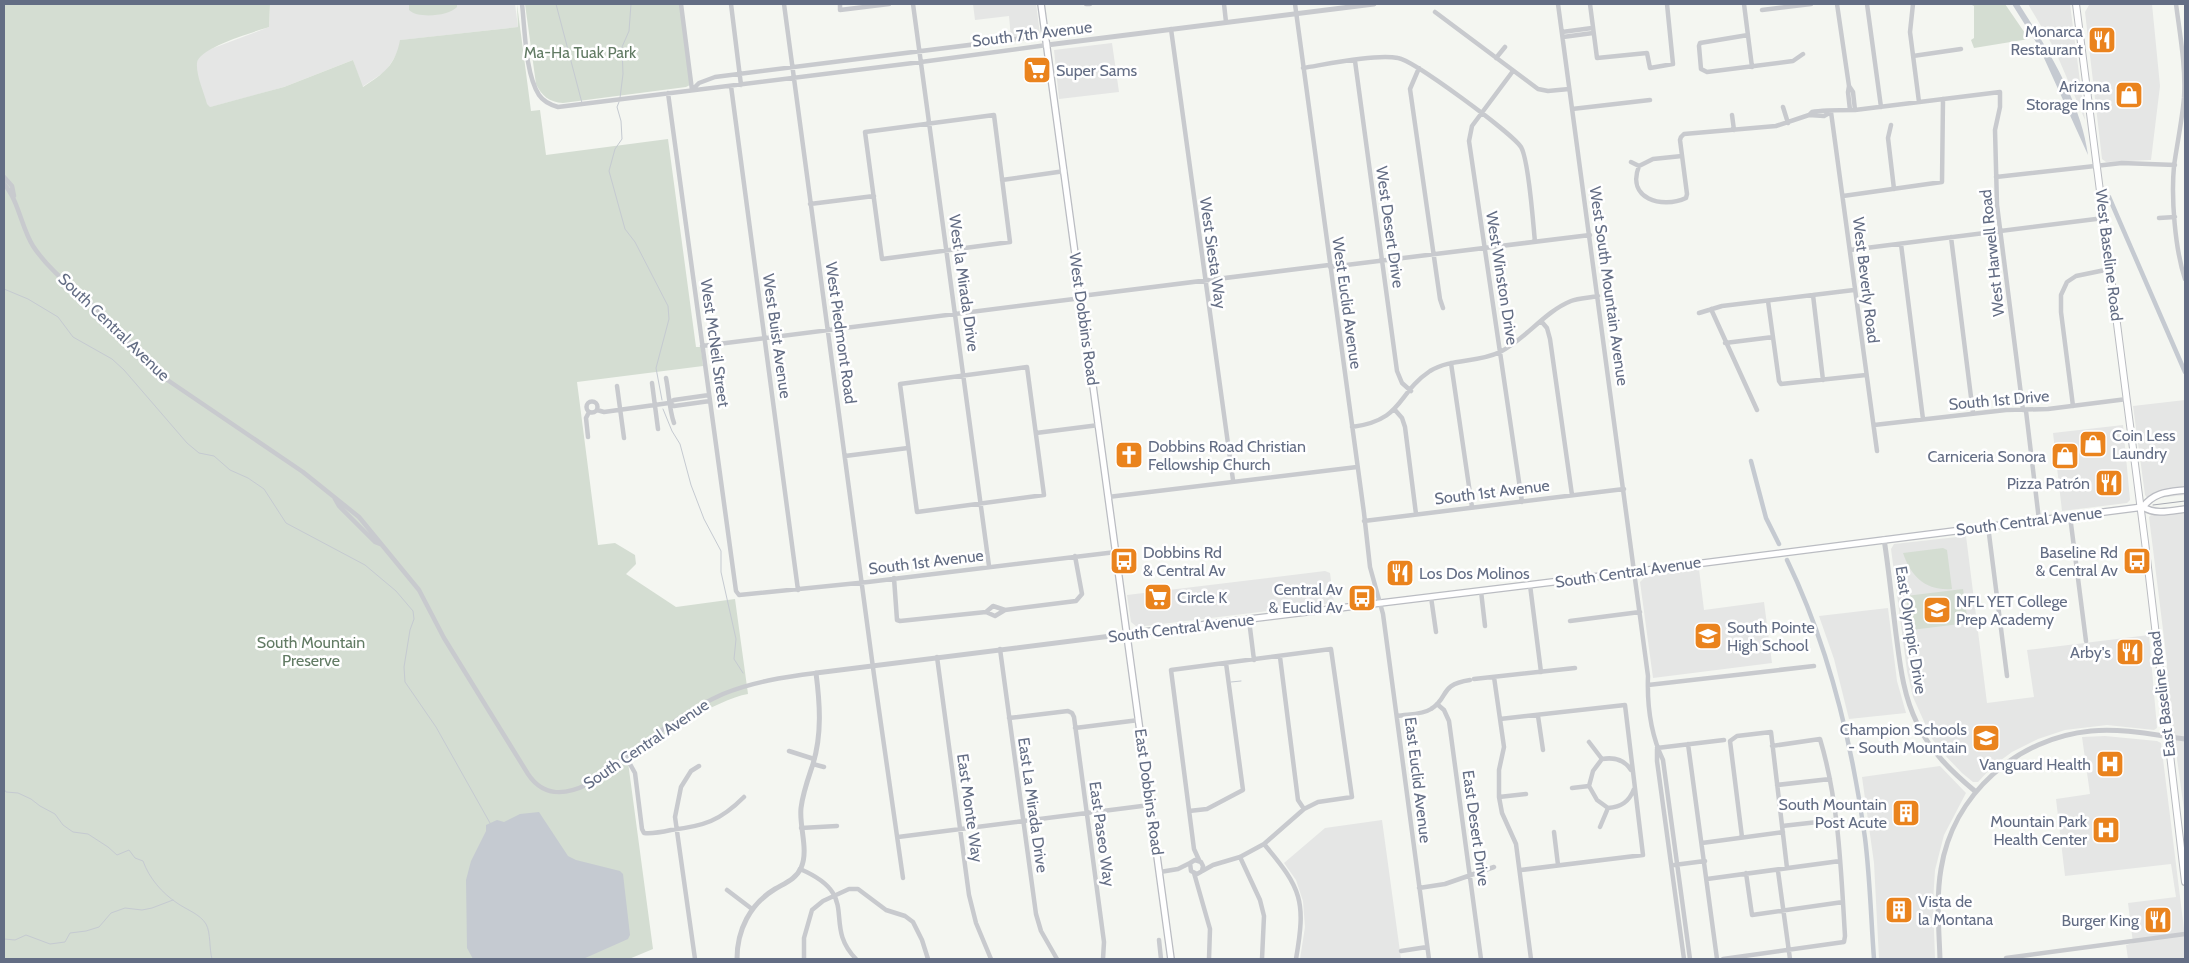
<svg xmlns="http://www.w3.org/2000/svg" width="2189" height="963" font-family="Cabin,sans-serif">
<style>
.built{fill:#e5e6e5}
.green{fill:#d4ddd2}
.water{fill:#c5cad1}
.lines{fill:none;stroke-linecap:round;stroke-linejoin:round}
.stream{stroke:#c5cad1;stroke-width:1}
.canal{stroke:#c5cad1;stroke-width:4.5}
.secondary-casing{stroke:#babcc2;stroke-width:8}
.primary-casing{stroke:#babcc1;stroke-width:8}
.minor{stroke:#c8cace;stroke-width:4.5}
.tertiary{stroke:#c8cace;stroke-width:5}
.secondary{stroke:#fff;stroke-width:5.5}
.primary{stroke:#fff;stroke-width:6}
.tram{stroke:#a7aab2;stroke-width:1}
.labels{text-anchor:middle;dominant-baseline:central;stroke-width:5;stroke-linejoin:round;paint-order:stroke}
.poi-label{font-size:16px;fill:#636d84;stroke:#fff;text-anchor:end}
.street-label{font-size:16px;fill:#636d84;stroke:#fff}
.park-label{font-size:16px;fill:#627b64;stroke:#fff}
</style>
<rect width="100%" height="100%" fill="#f4f6f1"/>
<path class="built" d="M270,4H515L518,27L401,40L398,52L386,71L362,87L353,60L284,87L207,108L192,56L269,27Z
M973,4H1036L1040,34L1011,38L1009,16L975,20Z
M2028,4H2070L2085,120L2054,48Z
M2100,4H2152L2160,86L2151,160L2106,162L2102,159L2085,12L2089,5Z
M1112,43L1119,92L1059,99L1054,50Z
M2185,400V495L2148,499L2145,495L2133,406Z
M2123,425L2130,500L2127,503L2062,511L2053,433Z
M2185,508V817L2167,686V662L2149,517L2153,513Z
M1966,536L1987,703L2034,697L2027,650L2149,635L2157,728L2154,730L2107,725L2065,730L2038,739L2012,752L1993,766L1978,782H1973L1962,773L1939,749L1931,737L1913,697L1907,671L1891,549L1894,544Z
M1699,569L1704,610L1764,602L1772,663L1653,678L1640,582L1646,576Z
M1325,571L1330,573L1334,603L1137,627L1131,622L1127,595Z
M1888,608L1897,681L1906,713L1849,719L1834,659L1819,616Z
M2105,736L2157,741L2161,743L2185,937V959H2128L2126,945L2133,943L2128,903L2176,897L2171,864L2065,876L2056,799L2090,794L2082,737Z
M1940,766L1966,793L1944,835L1935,870L1933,902L1935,959H1879L1874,863L1862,777Z
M1382,820L1401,959H1300L1305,927L1303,901L1296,880L1284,863L1325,828Z"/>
<path class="green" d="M4,4H270L269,27C254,32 198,48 197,63C196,76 204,92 207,104L210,107L284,87L353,60L363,87C384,73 395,66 400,40L518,27L517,4L531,111L540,110L546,155L668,139L696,347H701L703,366L577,382L598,545L615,543L635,555L636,564L626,574L676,607L735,599L748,694C717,699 653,740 628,762L653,949L629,959H4Z
M409,4H457V7C449,16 418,19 409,10Z
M525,4H680L690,85L686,87L563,103C549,102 542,96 536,84Z
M1970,4H2005L2029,39L1974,48L1971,40L1974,38V6Z
M1943,548L1947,550L1952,589C1926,591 1911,577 1903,553Z
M1963,589L1968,623L1911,630L1906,596Z"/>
<path class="water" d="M2012,4H2019C2047,48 2081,102 2088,155L2039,47Z
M539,812L568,856L576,860L620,871L623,874L630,935L628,939L583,959H473L467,948L466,880L471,861L486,831V825L497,820L504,822L520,814Z"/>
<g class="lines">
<path class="stream" d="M556,4L582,103
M620,98L623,74L622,47L629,31L631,4
M619,102L617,107L621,121L622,139L615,149L609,171L625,229L635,242L668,306L669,319L656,368L662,400
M4,289L28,299L58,317L73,337L112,359L124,370L187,443L199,453L214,456L230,470L248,478L264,489L286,523L365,565L396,591L413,611L414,619L410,630L404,667L405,682L436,727L490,823
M663,409L672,431L680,444L691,485L704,519L721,551V572L736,639L734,659L743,673
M1231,682L1241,681
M4,789L6,792L18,793L31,799L40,806L55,814L63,825L73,832L88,834L108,847L117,855L129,850L135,858L143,861C149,878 162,893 177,903C187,910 200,914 206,924C211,933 209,949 212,959
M4,939L15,940L26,935L50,944L65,942L70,933L86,931L99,927L111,913L125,908L142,910L152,908L173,900"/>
<path class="canal" d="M2109,197L2185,372
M1751,461L1766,518L1779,544
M1787,560C1829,647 1852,743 1865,838C1870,878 1871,919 1874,959"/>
<defs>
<path id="secondary" d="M1041,4L1171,959
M2143,507C2154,492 2168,492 2185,490
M1127,634L1593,577L2143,507C2156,515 2170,511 2185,509"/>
<path id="primary" d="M2076,4L2145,542L2185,882"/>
</defs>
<use href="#secondary" class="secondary-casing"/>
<use href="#primary" class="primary-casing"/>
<path class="minor" d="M522,4C525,29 525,73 539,95C543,101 551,105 558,107L921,62L1047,45
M681,4L692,90
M731,4L741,85
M784,4L874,675L903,878
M840,4V10L889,4
M913,4L989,566
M1086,4H1090
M1224,4L1226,22
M1295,4L1364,513L1370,567L1383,614L1429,959
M1558,4L1648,676C1647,704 1651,735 1663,760L1690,959
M1590,4L1597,58L1647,53L1650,68L1673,64L1667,4
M1744,4L1752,67
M1837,4L1849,86L1848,92L1850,110
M1867,4L1881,107
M1913,4L1910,32L1919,102
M2176,4C2180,35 2186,67 2184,98C2182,121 2177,144 2174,166C2171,198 2175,249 2185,279
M1762,10L1811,4
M1435,12L1538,89L1548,91L1569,89
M1171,29L1233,480
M1562,32L1592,28
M1748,35L1700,43L1699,46L1701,69L1707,72L1793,61L1803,54
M1563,37L1593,33
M1913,56L1961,49
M1496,58L1505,47
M1355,61L1397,371L1402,383L1411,391
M1303,68C1328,64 1375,54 1398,58C1413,60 1512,133 1521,147C1529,160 1533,223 1535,242
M1419,68L1410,89L1440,299L1443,308
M1513,71L1472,126L1469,141L1522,502
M731,86L798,590
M1849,86L1853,92L1855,110
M692,90L699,83L715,77L1033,37
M668,93L736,591L739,595L868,582L1116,552
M1783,107L1788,123
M1572,109L1650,100
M1831,112L1877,451
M994,115L1010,242L882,259L865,132Z
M1732,115L1734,130
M1809,115L1824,116L1831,112
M1891,125L1888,138L1894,189
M1631,162L1639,166
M1639,166C1626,199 1662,209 1686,198L1687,194L1680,140L1681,137L1684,134L1776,126L1809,115L1812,112C1822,110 1844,110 1855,110L2000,92V107L1995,130L1997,205L2023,410
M1639,166L1653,159L1682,156
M4,177L12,186L14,196
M1996,177L2122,163L2175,165
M1002,180L1065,171
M4,184C19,201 21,227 33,246C52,275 83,295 107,319C127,337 142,360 163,377L303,472L359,517L419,590L444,638L528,774C544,798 566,795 588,784C630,755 677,714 723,694C752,682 784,677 816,673
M1843,196L1942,182L1943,99
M810,204L874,196
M2159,218L2175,217
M1951,237L1973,413
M1901,244L1923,419
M1850,250L2104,218
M1330,267L1590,235
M1813,295L1823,380
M1081,296L1329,265
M1768,301L1779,381L1781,384L1866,375
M1711,309L1757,410
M1699,313L1722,306L1854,290
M1541,321L1547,328L1550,339L1572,495
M1725,343L1773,337
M702,346L1082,298
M1451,363L1472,507
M1027,367L1044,495L917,512L900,384Z
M666,378C669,392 669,409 674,423
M652,383L658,429
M617,386L624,438
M586.5 407a5.5 5.5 0 1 1 11 0a5.5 5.5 0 1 1-11 0Z
M670,402L674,400L709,395
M2073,406L2061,312V295L2067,282L2076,276L2110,269
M597,410L604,412L669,403L674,406L710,401
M1395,410L1402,418L1405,427L1416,514
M2026,411L2039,520
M1874,425L2006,410L2048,409L2127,399
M1352,427C1404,420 1396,394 1430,371C1451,358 1478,363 1500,352C1526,339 1544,312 1571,301C1579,298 1589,298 1598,296
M1036,433L1099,425
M588,437L586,418L589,412
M845,456L908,448
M1108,497L1357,467
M335,499L339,506L375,542L380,544
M2070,516L2086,641
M1364,521L1624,489
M1988,526L2007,676
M894,578L897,620L900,621L986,612L995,616L1005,610L1076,601L1082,594L1075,556
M1530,585L1541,672
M1481,591L1485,626
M1431,597L1436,632
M986,612L993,606L1005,610
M1249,620L1254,660
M1570,621L1640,612
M1000,649L1036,914L1041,931L1057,959
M937,657L969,895L976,923L991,959
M1280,657L1298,800L1304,809
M1494,677L1504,747L1499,770V797L1502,813L1516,844L1531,959
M1474,679L1575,668
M1648,685L1814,666
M1437,704L1444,710L1449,721L1481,959
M1397,716C1408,714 1422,715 1431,709C1450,697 1438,685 1470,680
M1538,716L1543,750
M1009,718L1068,711L1072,713L1074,717L1104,942L1103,959
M1500,719L1625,705L1643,855L1521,870
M1075,728L1139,720
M1589,742L1602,759
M1688,744L1717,959
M1657,748L1724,740
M1657,749V761L1684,959
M789,751L814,759
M626,757L635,773L642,829L644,833C653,834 662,832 671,830C704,826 720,821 744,797
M813,764L824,767
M1631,770C1624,759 1614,757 1602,759L1593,771L1589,786L1597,800L1608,808C1621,807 1629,802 1634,789
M1777,785L1830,779
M1572,788L1589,786
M1499,797L1526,794
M1189,811L1207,809L1243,790L1226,663
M1782,826L1836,820
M1600,827L1608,808
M801,828L837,826
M1554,832L1558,865
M898,837L1150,805
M1742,837L1730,741L1737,736L1771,732L1787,868
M1702,843L1783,832
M1264,844C1302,889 1306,901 1296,959
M1240,857L1260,900L1264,916L1262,959
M1199,860L1194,849L1171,670L1331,649L1352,797L1318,802L1304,809L1264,844L1240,857L1213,865L1197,874L1191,871L1190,863L1195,860L1201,862L1203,866L1202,871
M1674,865L1705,861
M800,869C863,896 821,923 856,959
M1778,871L1790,959
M1160,872L1178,869L1190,863
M1194,873L1210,929L1209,959
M1746,873L1752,915L1843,902
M1707,879L1840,861
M1419,888L1445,884L1494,867
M727,890L752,909
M1159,940L1161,959
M1401,951L1427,947
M2006,958L2185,934
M695,959L675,817L681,787L691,771L699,766
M804,959V938L812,910L823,901L849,889H858L886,910L905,916L913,922L922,940L928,959
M1723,959L1844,942L1845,936C1841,871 1839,802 1820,739L1772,746"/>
<path class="tertiary" d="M1047,45L1374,4
M1884,539C1889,571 1892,602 1896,634C1900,664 1903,695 1917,723C1930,751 1952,772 1976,792
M737,959C737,930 750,904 775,889C785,883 796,879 801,868C809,850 799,827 801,808C803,792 808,779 813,764C822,734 820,704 816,673L1127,634
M1940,959C1939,929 1936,898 1941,869C1953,794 2017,738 2091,731C2122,728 2155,735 2185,739"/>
<use href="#secondary" class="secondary"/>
<use href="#primary" class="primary"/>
<path class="tram" d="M2153,505L2185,501"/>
</g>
<defs>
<symbol id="restaurant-square" viewBox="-11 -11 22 22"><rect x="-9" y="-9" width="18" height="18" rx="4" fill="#ea831d" stroke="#fff"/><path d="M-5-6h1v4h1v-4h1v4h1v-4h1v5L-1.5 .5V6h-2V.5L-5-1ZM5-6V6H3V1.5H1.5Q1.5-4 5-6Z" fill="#fff"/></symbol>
<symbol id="supermarket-square" viewBox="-11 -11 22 22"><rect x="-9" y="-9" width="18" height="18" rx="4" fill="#ea831d" stroke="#fff"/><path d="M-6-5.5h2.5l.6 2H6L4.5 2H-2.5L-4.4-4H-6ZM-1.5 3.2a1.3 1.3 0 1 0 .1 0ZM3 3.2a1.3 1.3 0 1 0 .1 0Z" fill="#fff"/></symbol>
<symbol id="shop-square" viewBox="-11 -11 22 22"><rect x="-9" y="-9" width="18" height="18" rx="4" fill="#ea831d" stroke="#fff"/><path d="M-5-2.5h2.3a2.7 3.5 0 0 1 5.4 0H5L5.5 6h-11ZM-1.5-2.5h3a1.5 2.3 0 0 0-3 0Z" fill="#fff"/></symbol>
<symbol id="church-square" viewBox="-11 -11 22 22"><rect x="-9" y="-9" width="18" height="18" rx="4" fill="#ea831d" stroke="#fff"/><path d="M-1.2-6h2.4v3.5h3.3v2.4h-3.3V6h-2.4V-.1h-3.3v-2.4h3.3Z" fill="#fff"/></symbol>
<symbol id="bus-square" viewBox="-11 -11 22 22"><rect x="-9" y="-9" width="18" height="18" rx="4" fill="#ea831d" stroke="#fff"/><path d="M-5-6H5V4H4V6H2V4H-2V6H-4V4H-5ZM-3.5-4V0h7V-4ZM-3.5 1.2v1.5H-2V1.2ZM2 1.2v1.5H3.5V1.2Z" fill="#fff"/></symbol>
<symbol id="school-square" viewBox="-11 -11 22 22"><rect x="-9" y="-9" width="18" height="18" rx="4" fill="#ea831d" stroke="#fff"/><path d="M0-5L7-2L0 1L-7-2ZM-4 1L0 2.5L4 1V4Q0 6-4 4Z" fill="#fff"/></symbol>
<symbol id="hospital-square" viewBox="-11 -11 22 22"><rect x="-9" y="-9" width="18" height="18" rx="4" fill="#ea831d" stroke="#fff"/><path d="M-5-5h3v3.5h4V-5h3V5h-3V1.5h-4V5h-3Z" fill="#fff"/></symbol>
<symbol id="building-square" viewBox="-11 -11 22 22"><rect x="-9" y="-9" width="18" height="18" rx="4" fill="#ea831d" stroke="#fff"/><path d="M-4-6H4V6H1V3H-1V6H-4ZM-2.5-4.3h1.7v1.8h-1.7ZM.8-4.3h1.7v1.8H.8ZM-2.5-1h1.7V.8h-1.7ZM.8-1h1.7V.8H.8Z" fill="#fff"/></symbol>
</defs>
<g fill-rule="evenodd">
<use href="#restaurant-square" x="2086" y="24" width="32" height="32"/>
<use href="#supermarket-square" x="1021" y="54" width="32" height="32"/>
<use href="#shop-square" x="2113" y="79" width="32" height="32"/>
<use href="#shop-square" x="2077" y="428" width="32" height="32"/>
<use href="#church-square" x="1113" y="439" width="32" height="32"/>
<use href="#shop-square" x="2049" y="440" width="32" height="32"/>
<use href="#restaurant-square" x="2093" y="467" width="32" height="32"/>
<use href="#bus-square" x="1108" y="545" width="32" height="32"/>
<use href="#bus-square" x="2121" y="545" width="32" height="32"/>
<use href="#restaurant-square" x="1384" y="557" width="32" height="32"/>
<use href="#supermarket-square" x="1142" y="581" width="32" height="32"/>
<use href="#bus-square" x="1346" y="582" width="32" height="32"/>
<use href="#school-square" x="1921" y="594" width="32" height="32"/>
<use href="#school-square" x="1692" y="620" width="32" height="32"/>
<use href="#restaurant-square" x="2114" y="636" width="32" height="32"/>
<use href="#school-square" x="1970" y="722" width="32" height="32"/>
<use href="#hospital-square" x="2094" y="748" width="32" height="32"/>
<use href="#building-square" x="1890" y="797" width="32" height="32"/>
<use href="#hospital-square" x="2090" y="814" width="32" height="32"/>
<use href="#building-square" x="1883" y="894" width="32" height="32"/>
<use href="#restaurant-square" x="2142" y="904" width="32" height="32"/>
</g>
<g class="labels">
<g class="poi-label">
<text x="2083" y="31">Monarca<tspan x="2083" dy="18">Restaurant</tspan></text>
<text x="1056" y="70" text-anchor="start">Super Sams</text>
<text x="2110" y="86">Arizona<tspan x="2110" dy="18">Storage Inns</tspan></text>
<text x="2112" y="435" text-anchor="start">Coin Less<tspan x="2112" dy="18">Laundry</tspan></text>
<text x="1148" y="446" text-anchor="start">Dobbins Road Christian<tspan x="1148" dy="18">Fellowship Church</tspan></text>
<text x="2046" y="456">Carniceria Sonora</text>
<text x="2090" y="483">Pizza Patrón</text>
<text x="1143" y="552" text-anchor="start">Dobbins Rd<tspan x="1143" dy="18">&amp; Central Av</tspan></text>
<text x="2118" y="552">Baseline Rd<tspan x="2118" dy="18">&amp; Central Av</tspan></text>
<text x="1419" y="573" text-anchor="start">Los Dos Molinos</text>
<text x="1343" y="589">Central Av<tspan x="1343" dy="18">&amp; Euclid Av</tspan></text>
<text x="1177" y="597" text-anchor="start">Circle K</text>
<text x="1956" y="601" text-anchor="start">NFL YET College<tspan x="1956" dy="18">Prep Academy</tspan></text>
<text x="1727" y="627" text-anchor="start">South Pointe<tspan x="1727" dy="18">High School</tspan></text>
<text x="2111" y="652">Arby's</text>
<text x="1967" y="729">Champion Schools<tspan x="1967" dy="18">- South Mountain</tspan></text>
<text x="2091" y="764">Vanguard Health</text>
<text x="1887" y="804">South Mountain<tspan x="1887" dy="18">Post Acute</tspan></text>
<text x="2087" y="821">Mountain Park<tspan x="2087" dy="18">Health Center</tspan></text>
<text x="1918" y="901" text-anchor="start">Vista de<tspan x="1918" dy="18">la Montana</tspan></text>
<text x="2139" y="920">Burger King</text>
</g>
<g class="street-label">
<text transform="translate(1032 34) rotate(-7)">South 7th Avenue</text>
<text transform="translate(1390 227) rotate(82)">West Desert Drive</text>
<text transform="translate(1213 253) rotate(82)">West Siesta Way</text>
<text transform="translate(1992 253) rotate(-96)">West Harwell Road</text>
<text transform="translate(2109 255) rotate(83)">West Baseline Road</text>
<text transform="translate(1502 278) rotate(81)">West Winston Drive</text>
<text transform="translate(1866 280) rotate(83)">West Beverly Road</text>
<text transform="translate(964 283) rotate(82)">West la Mirada Drive</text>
<text transform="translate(1609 286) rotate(82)">West South Mountain Avenue</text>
<text transform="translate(1347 303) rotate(82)">West Euclid Avenue</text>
<text transform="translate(1084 319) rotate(82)">West Dobbins Road</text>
<text transform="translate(114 327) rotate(44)">South Central Avenue</text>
<text transform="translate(841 333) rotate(82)">West Piedmont Road</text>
<text transform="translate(777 336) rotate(82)">West Buist Avenue</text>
<text transform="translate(715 343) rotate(82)">West McNeil Street</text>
<text transform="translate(1999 400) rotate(-5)">South 1st Drive</text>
<text transform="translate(1492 492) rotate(-7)">South 1st Avenue</text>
<text transform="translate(2029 521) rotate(-7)">South Central Avenue</text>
<text transform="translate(926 562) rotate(-7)">South 1st Avenue</text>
<text transform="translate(1628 572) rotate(-8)">South Central Avenue</text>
<text transform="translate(1181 628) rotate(-7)">South Central Avenue</text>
<text transform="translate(1911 630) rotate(81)">East Olympic Drive</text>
<text transform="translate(2162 694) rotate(-97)">East Baseline Road</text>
<text transform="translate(646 744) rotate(-34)">South Central Avenue</text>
<text transform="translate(1418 780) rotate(83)">East Euclid Avenue</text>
<text transform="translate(1149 792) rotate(82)">East Dobbins Road</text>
<text transform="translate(1033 805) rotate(82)">East La Mirada Drive</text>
<text transform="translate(970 808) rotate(82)">East Monte Way</text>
<text transform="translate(1476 828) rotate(82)">East Desert Drive</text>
<text transform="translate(1102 834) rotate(82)">East Paseo Way</text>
</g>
<g class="park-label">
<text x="580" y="52">Ma-Ha Tuak Park</text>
<text x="311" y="642">South Mountain<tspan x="311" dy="18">Preserve</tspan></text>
</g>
</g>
<rect width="2189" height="963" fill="none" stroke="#636d84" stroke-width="10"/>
</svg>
